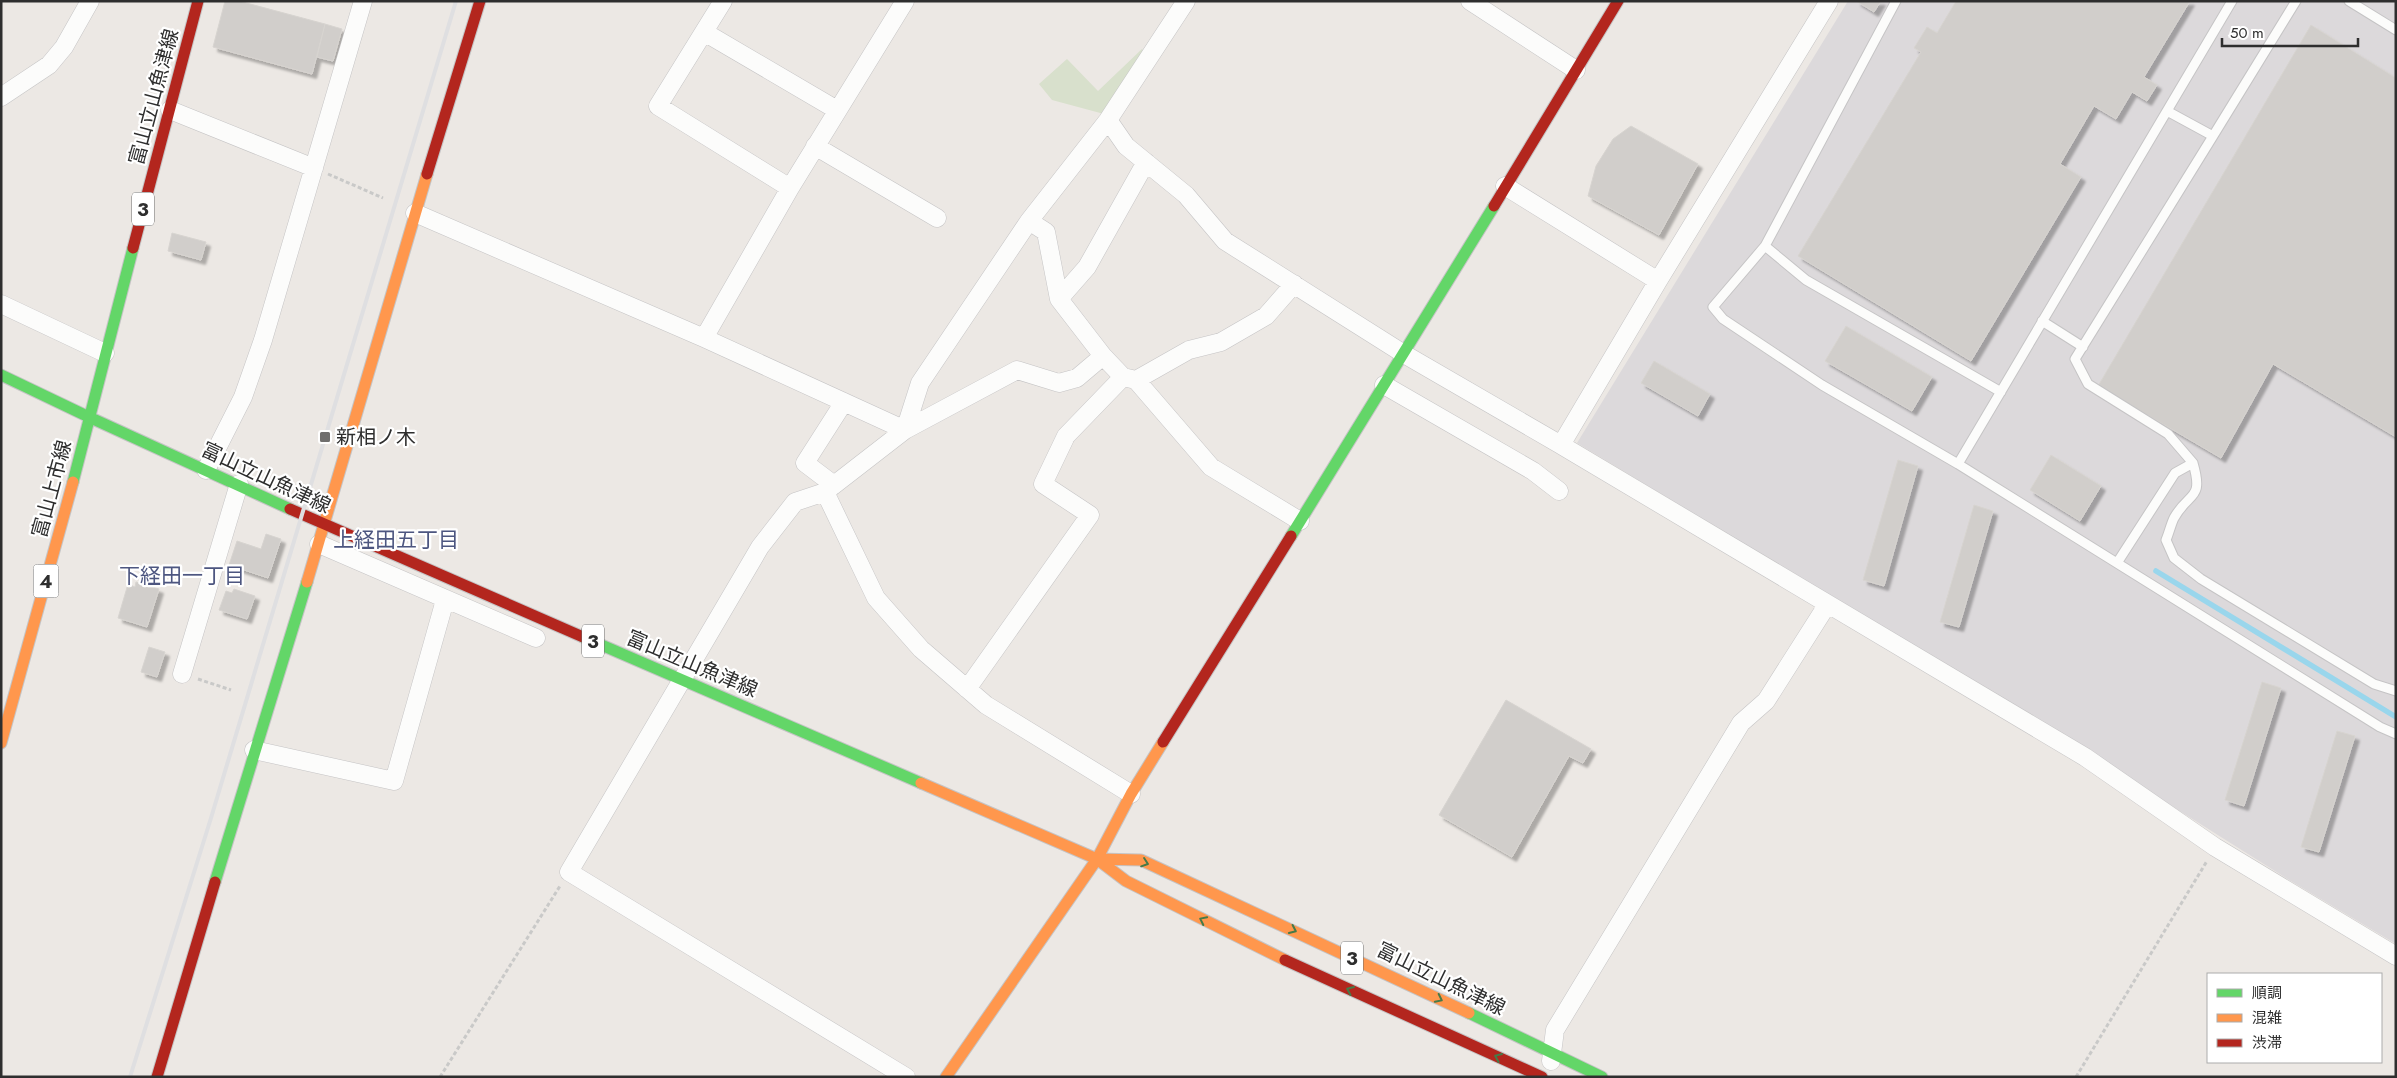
<svg xmlns="http://www.w3.org/2000/svg" width="2397" height="1078" font-family="Jost,'Noto Sans JP',sans-serif">
<style>
.industrial{fill:#dcd9db}
.cemetery{fill:#d8e0cc}
.lines{fill:none;stroke-linecap:round;stroke-linejoin:round}
.stream{stroke:#99d6ec;stroke-width:5.5}
.building{fill:#d1cecb;stroke:#d7d4d0;filter:url(#shadow)}
.lane-casing{stroke:#c5c4c5;stroke-width:11}
.street-casing{stroke:#c5c4c5;stroke-width:19}
.fast-casing{stroke:#c5c4c5;stroke-width:13}
.slow-casing{stroke:#c5c4c5;stroke-width:13}
.jam-casing{stroke:#c5c4c5;stroke-width:13}
.path{stroke:#c9c9c8;stroke-width:3;stroke-dasharray:4 2.5;stroke-linecap:butt}
.lane{stroke:#fcfcfb;stroke-width:9}
.street{stroke:#fcfcfb;stroke-width:18}
.fast{stroke:#63d668;stroke-width:11}
.slow{stroke:#ff974d;stroke-width:11}
.jam{stroke:#b3261e;stroke-width:11}
.rail{stroke:#dfdfe1;stroke-width:4}
.oneway{stroke:#467a48}
.poi-dot{fill:#706f6e;stroke:#fff;stroke-width:2}
.labels{text-anchor:middle;dominant-baseline:central;stroke-width:4.5;stroke-linejoin:round;paint-order:stroke}
.shield{fill:#fff;stroke:#6d6d6d;stroke-width:1}
.shield-label{font-size:19px;font-weight:bold;fill:#2e2e2e}
.street-label{font-size:20px;fill:#2e2e2e;stroke:#fff}
.poi-label{font-size:20px;fill:#2e2e2e;stroke:#fff;text-anchor:start}
.neighbourhood-label{font-size:21px;fill:#4d5680;stroke:#fff}
</style>
<defs>
<filter id="shadow"><feDropShadow dx="4.5" dy="4.5" stdDeviation="1" flood-color="#0004"/></filter>
</defs>
<rect width="100%" height="100%" fill="#ece8e4"/>
<path class="industrial" d="M1848,1H2396V944L2289,880L2037,721L1577,443Z"/>
<path class="cemetery" d="M1142,49L1146,54L1104,114L1052,100L1039,84L1067,59L1098,91Z"/>
<g class="lines">
<path class="stream" d="M2156,571L2396,717"/>
</g>
<path class="building" d="M225,1H239L325,24L312,74L213,47Z
M1856,1H1881L1874,12Z
M1956,1H2190L2144,77L2157,85L2147,101L2132,92L2116,119L2094,106L2060,164L2081,177L1971,361L1798,256L1921,52L1914,48L1927,27L1937,33Z
M325,24L342,29L333,61L317,57Z
M2311,25L2396,78V437L2273,364L2221,458L2098,386Z
M1631,126L1698,164L1659,235L1588,196L1596,166L1613,139Z
M172,233L206,242L201,260L168,251Z
M1846,326L1932,377L1912,411L1825,361Z
M1654,361L1710,394L1698,416L1641,383Z
M2051,455L2101,486L2080,521L2030,490Z
M1898,460L1918,466L1884,586L1863,580Z
M1974,505L1993,511L1959,627L1940,622Z
M266,534L281,539L268,578L229,565L237,541L261,549Z
M136,582L159,589L147,627L118,618L128,584L135,587Z
M234,589L255,596L247,619L219,610L226,591L232,593Z
M149,647L165,652L157,677L141,672Z
M2262,682L2281,688L2244,806L2225,800Z
M1506,700L1591,749L1583,763L1569,756L1512,857L1439,815Z
M2337,731L2355,736L2319,852L2301,847Z"/>
<g class="lines">
<defs>
<path id="lane" d="M1896,1L1765,246L1713,307L1723,319L1822,385L1958,464L2380,727L2396,734
M2349,1L2396,30
M2167,111L2213,136L2075,359L2088,384L2168,434L2193,463
M2213,136L2296,1
M1765,246L1806,280L2001,392
M2042,321L2083,347
M1958,464L2232,1
M2117,563L2175,473L2193,463C2204,501 2189,491 2174,518C2171,524 2169,533 2166,540L2174,558L2201,579L2374,684L2396,691"/>
<path id="street" d="M723,1L658,106L790,188
M1470,1L1576,70
M1829,1L1658,281L1561,445L2085,757L2215,847L2396,956
M704,32L837,110
M1,97L49,65L64,47L90,1
M170,110L314,168
M1108,120L1126,146L1186,195L1225,241L1404,354L1561,445
M815,146L937,218
M1505,186L1658,281
M415,213L704,338L905,430
M1059,299L1087,267L1146,162
M1,304L105,353
M704,338L790,188L905,1
M1103,356L1123,377L1136,380L1211,467L1300,521
M1136,380L1189,350L1221,342L1266,316L1294,284
M1384,385L1533,471L1559,491
M905,430L920,383L1029,221L1108,120L1186,1
M206,470L243,397L263,340L363,1
M834,485L805,463L844,402
M825,492L876,598L921,649L986,705L1131,794
M319,544L536,638
M182,674L239,484
M967,689L1090,515L1043,484L1066,436L1123,377
M254,750L394,781L445,600
M1551,1061L1555,1030L1741,723L1766,701L1827,605
M906,1077L569,872L760,547L795,502L825,492L905,430L1017,370L1059,383L1077,378L1103,356L1059,299L1046,232L1029,221"/>
<path id="fast" d="M1,375L91,418
M91,418L290,509
M73,482L133,248
M1291,536L1494,206
M583,637L921,783
M215,882L307,582
M1469,1013L1602,1077"/>
<path id="slow" d="M307,582L427,174
M1,743L73,482
M921,783L1097,859L1126,881L1285,960
M1097,859L1141,860L1469,1013
M946,1077L1097,859L1131,794L1163,742"/>
<path id="jam" d="M427,174L480,1
M1494,206L1618,1
M133,248L198,1
M290,509L583,637
M1163,742L1291,536
M1285,960L1542,1077
M157,1077L215,882"/>
</defs>
<use href="#lane" class="lane-casing"/>
<use href="#street" class="street-casing"/>
<use href="#fast" class="fast-casing"/>
<use href="#slow" class="slow-casing"/>
<use href="#jam" class="jam-casing"/>
<path class="path" d="M328,174L383,198
M198,679L231,690
M440,1077L560,886
M2076,1077L2207,861"/>
<use href="#lane" class="lane"/>
<use href="#street" class="street"/>
<use href="#fast" class="fast"/>
<use href="#slow" class="slow"/>
<use href="#jam" class="jam"/>
<path class="rail" d="M130,1077L211,818L456,1"/>
</g>
<defs><path id="oneway-chevron" d="M-2-3.5L2.5 0L-2 3.5" fill="none" stroke-width="1.6" stroke-linecap="round" stroke-linejoin="round" transform="scale(1.25)"/></defs>
<g class="oneway">
<use href="#oneway-chevron" transform="translate(1145 863) rotate(19)"/>
<use href="#oneway-chevron" transform="translate(1203 920) rotate(-154)"/>
<use href="#oneway-chevron" transform="translate(1293 930) rotate(25)"/>
<use href="#oneway-chevron" transform="translate(1350 990) rotate(-156)"/>
<use href="#oneway-chevron" transform="translate(1439 999) rotate(26)"/>
<use href="#oneway-chevron" transform="translate(1498 1057) rotate(-156)"/>
</g>
<rect class="poi-dot" x="319" y="431" width="12" height="12" rx="2.5"/>
<g class="labels">
<g class="shield">
<rect x="132" y="192.5" width="22" height="33" rx="4"/>
<rect x="33.5" y="564.5" width="25" height="33" rx="4"/>
<rect x="582" y="624.5" width="22" height="33" rx="4"/>
<rect x="1341" y="941.5" width="22" height="33" rx="4"/>
</g>
<g class="shield-label">
<text x="143" y="209">3</text>
<text x="46" y="581">4</text>
<text x="593" y="641">3</text>
<text x="1352" y="958">3</text>
</g>
<g class="street-label">
<text transform="translate(154 97) rotate(-75)">富山立山魚津線</text>
<text transform="translate(266 478) rotate(25)">富山立山魚津線</text>
<text transform="translate(52 489) rotate(-75)">富山上市線</text>
<text transform="translate(692 664) rotate(23)">富山立山魚津線</text>
<text transform="translate(1441 979) rotate(26)">富山立山魚津線</text>
</g>
<g class="poi-label">
<text x="336" y="437">新相ノ木</text>
</g>
<g class="neighbourhood-label">
<text x="396" y="540">上経田五丁目</text>
<text x="182" y="576">下経田一丁目</text>
</g>
</g>
<rect width="2397" height="1078" fill="none" stroke="#2e2e2e" stroke-width="5"/>
<rect x="2207" y="973" width="175" height="90" fill="#ffffff" stroke="#ababab"/>
<rect x="2217" y="989" width="25" height="8" fill="#63d668" stroke="#ababab"/>
<text x="2252" y="998" font-size="15" fill="#2e2e2e">順調</text>
<rect x="2217" y="1014" width="25" height="8" fill="#ff974d" stroke="#ababab"/>
<text x="2252" y="1023" font-size="15" fill="#2e2e2e">混雑</text>
<rect x="2217" y="1039" width="25" height="8" fill="#b3261e" stroke="#ababab"/>
<text x="2252" y="1048" font-size="15" fill="#2e2e2e">渋滞</text>
<path d="M2222 38v8h136v-8" fill="none" stroke="#2e2e2e" stroke-width="2.5"/>
<text x="2230" y="38" font-size="15" fill="#2e2e2e" stroke="#ffffff" stroke-width="4" paint-order="stroke">50 m</text>
</svg>
